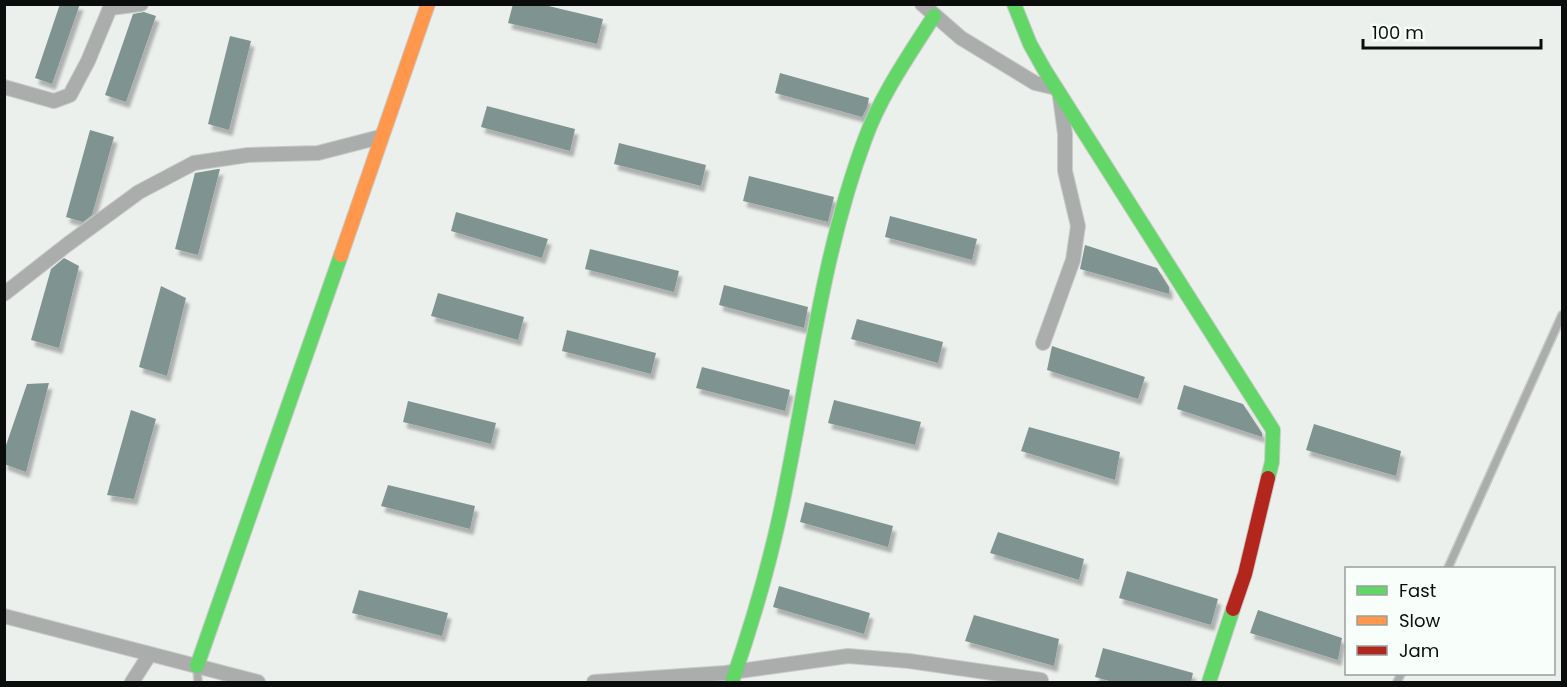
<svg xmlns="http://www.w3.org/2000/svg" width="1567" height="687" font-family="Poppins,sans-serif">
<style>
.building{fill:#7f9490;filter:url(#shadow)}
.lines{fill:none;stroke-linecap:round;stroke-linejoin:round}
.lane-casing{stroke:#c9cbc9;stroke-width:10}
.street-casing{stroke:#c9cbc9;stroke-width:16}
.fast-casing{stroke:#c9cbc9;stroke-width:16}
.slow-casing{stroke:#c9cbc9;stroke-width:16}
.jam-casing{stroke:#c9cbc9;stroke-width:16}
.lane{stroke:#abadac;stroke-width:7}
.street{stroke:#abadac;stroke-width:14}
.fast{stroke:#63d668;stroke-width:14}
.slow{stroke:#ff974d;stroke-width:14}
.jam{stroke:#b3261e;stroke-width:14}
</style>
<defs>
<filter id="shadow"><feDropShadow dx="3.5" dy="6" stdDeviation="1.5" flood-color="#0004"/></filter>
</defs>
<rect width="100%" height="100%" fill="#ecf0ed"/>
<path class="building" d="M60,4H80L52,84L35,78Z
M513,4H540L603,19L597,44L508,23Z
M144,12L156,16L126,102L105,95L133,14Z
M230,36L251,41L229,130L208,124Z
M780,73L869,98L867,108L862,117L775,93Z
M487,106L575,129L570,151L481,127Z
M90,130L114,137L92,215L83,222L66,217Z
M619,143L706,165L701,186L614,164Z
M218,169H220L198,255L175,249L195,173Z
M749,176L834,197L828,222L743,201Z
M456,212L548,239L542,258L451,231Z
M890,216L977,239L972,260L885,237Z
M1085,245L1157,268L1169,287V294L1080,269Z
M590,249L679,271L674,292L585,269Z
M64,258L79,266L59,348L31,340L51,269Z
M724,285L808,307L804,328L719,305Z
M161,286L186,298L167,376L139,367Z
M438,293L524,317L518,340L431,316Z
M857,319L943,342L938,363L851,339Z
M567,330L656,353L651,374L562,351Z
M1052,346L1145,377L1138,399L1047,370Z
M702,367L790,390L785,411L696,388Z
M49,383L26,472L4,464V451L27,384Z
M1184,385L1243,404L1262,433V437L1177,409Z
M834,400L921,422L915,445L828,423Z
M408,401L496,423L491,444L403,422Z
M131,410L156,419L134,499L107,495Z
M1314,424L1401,451L1396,476L1306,450Z
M1029,427L1120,452L1115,480L1021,451Z
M388,485L475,506L470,529L381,506Z
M805,502L893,526L888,547L800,522Z
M998,532L1084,559L1079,580L990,553Z
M1127,571L1218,599L1211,625L1119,598Z
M779,586L870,613L864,634L773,607Z
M359,590L448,613L442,636L352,613Z
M1258,610L1342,638L1338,660L1250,633Z
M974,615L1059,639L1054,666L965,641Z
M1103,648L1193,673L1191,682H1113L1095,677Z"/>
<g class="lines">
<defs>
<path id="lane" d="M1448,568L1562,315
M197,667L198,682
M1397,682L1401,674"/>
<path id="street" d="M922,4L961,38L1035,83L1056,88
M4,87L54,101L70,95L88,61L110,8L141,4
M4,294L68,244L139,192L194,163L248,155L318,153L380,137
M1043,343L1073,260L1078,226L1065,171V134L1060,97
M4,616L258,682
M132,682L150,654
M594,682L725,673L848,656L909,661L1041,680"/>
<path id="fast" d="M1014,4L1030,44L1044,69L1273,430L1272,462L1268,478
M197,666L341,255
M732,682C755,616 774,549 787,480C810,366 824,249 865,139C881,95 909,55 934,16
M1209,682L1233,609"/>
<path id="slow" d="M341,255L428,4"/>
<path id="jam" d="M1233,609L1245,574L1268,478"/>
</defs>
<use href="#lane" class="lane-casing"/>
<use href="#street" class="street-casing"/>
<use href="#fast" class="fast-casing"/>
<use href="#slow" class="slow-casing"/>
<use href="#jam" class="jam-casing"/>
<use href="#lane" class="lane"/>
<use href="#street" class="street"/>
<use href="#fast" class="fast"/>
<use href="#slow" class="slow"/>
<use href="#jam" class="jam"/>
</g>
<rect width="1567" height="687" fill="none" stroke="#0b0d0c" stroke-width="12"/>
<rect x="1345" y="567" width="210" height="108" fill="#f8fefa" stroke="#999e9b" stroke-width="1.5"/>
<rect x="1357" y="586" width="30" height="9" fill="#63d668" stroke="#999e9b" stroke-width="1.5"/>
<text x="1399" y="597" font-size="18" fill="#0b0d0c">Fast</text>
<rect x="1357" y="616" width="30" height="9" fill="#ff974d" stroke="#999e9b" stroke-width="1.5"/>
<text x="1399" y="627" font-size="18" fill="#0b0d0c">Slow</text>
<rect x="1357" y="646" width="30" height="9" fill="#b3261e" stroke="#999e9b" stroke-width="1.5"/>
<text x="1399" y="657" font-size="18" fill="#0b0d0c">Jam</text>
<path d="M1363 39v9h178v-9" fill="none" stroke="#0b0d0c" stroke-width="3"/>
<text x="1372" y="39" font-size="18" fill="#0b0d0c" stroke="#f8fefa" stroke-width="4.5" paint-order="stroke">100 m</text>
</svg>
